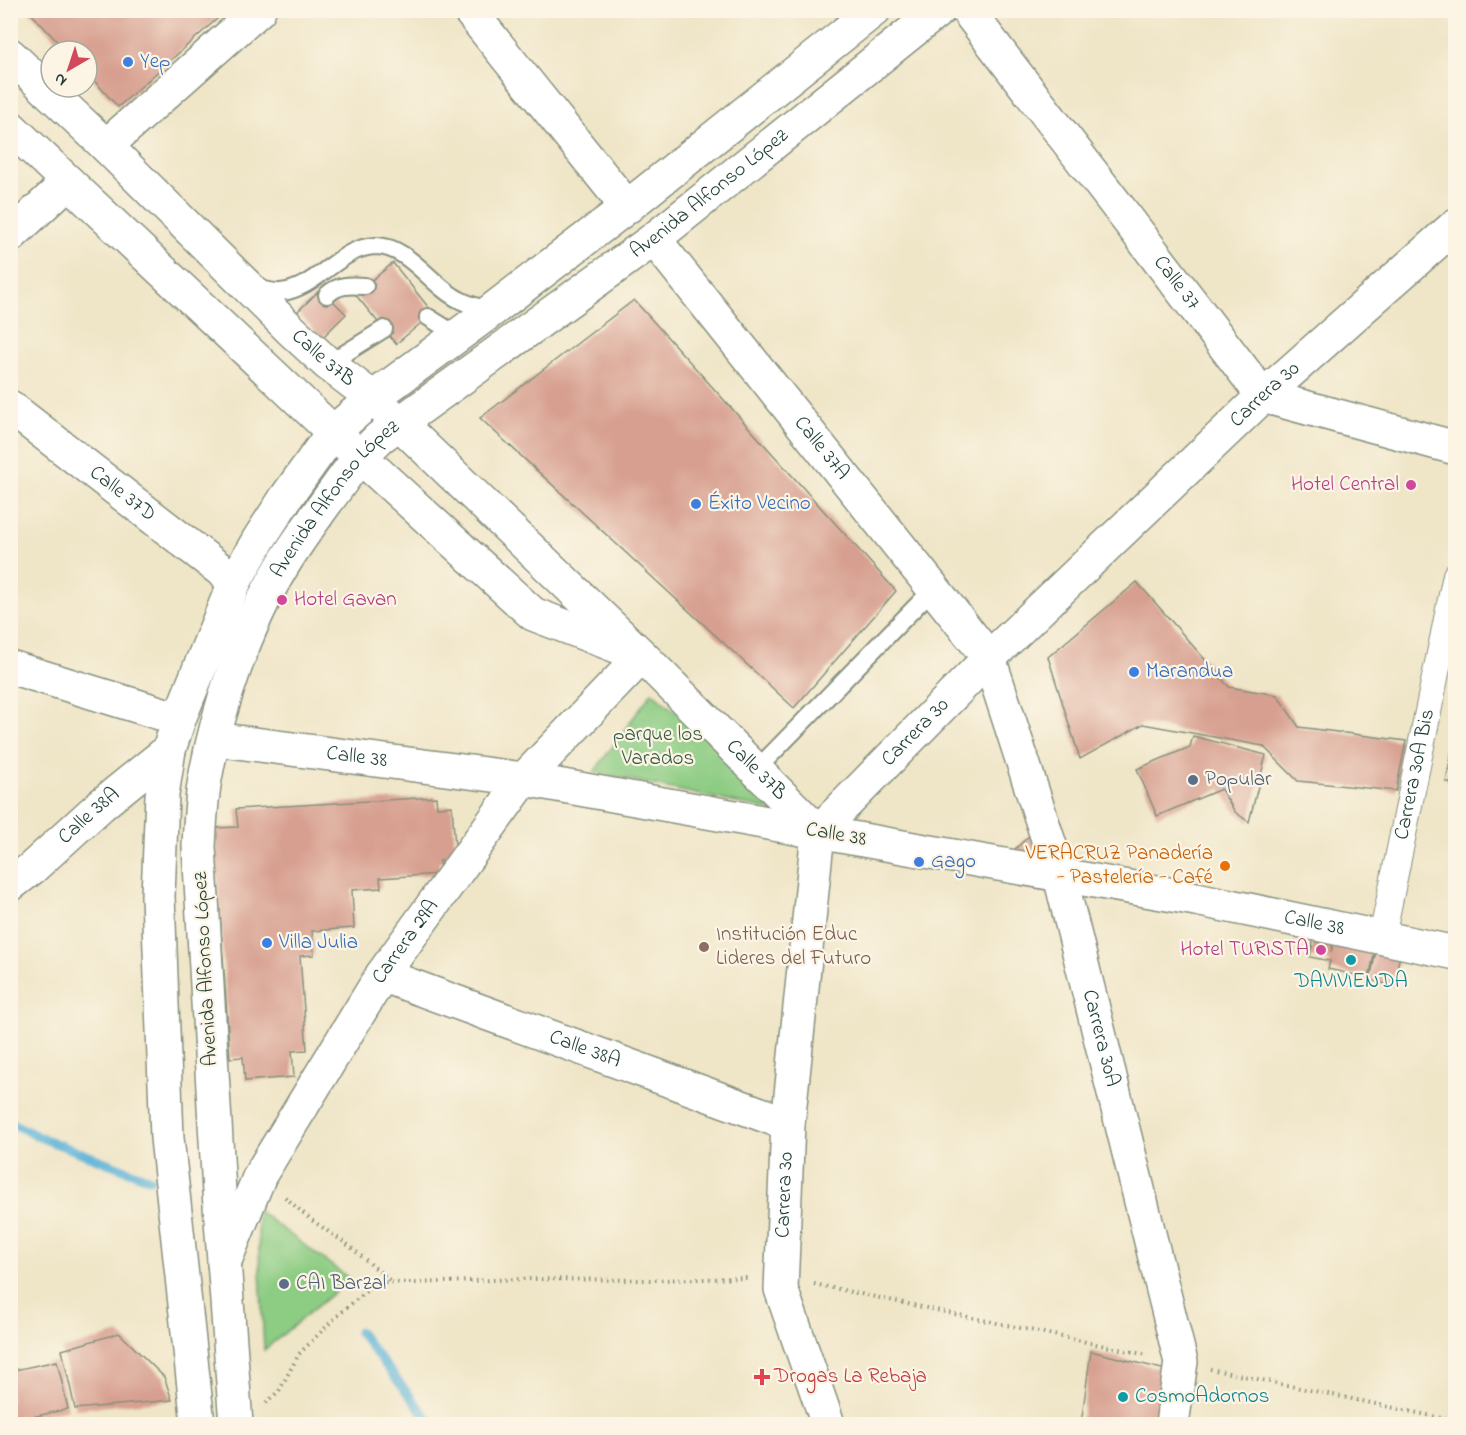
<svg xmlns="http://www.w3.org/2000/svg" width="1466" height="1435" font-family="'Indie Flower',sans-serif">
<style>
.green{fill:#8ccc83;stroke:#56845c;stroke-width:1.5}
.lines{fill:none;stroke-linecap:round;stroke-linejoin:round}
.stream{stroke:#5ab2d7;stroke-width:9}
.building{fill:#d79f8f}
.service-casing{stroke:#87917e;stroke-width:20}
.pedestrian-casing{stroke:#87917e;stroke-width:28}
.minor-casing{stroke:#87917e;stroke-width:36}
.tertiary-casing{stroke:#87917e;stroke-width:36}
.path{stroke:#87917e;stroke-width:4;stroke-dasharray:1.5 4.5;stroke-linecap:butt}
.service{stroke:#fff;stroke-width:16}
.pedestrian{stroke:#fff;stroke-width:26}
.minor{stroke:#fff;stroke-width:33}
.tertiary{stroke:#fff;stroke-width:33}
.shop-dot{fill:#3f7fe0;stroke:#fcf5e5;stroke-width:2}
.hotel-dot{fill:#d1479c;stroke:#fcf5e5;stroke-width:2}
.service-dot{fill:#5c6f8a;stroke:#fcf5e5;stroke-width:2}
.food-dot{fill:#e8710a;stroke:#fcf5e5;stroke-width:2}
.education-dot{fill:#8d6e63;stroke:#fcf5e5;stroke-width:2}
.culture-dot{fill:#0f9aa8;stroke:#fcf5e5;stroke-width:2}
.health-dot{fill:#e0444e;stroke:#fcf5e5;stroke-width:2}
.labels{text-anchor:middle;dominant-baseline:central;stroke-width:4.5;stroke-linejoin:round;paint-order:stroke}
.shop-label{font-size:21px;fill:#366cbe;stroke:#fcf5e5;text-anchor:start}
.street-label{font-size:21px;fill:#1f3d34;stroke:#fcf5e5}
.hotel-label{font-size:21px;fill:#b23c85;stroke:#fcf5e5;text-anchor:end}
.park-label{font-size:21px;fill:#355a44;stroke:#fcf5e5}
.service-label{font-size:21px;fill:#4e5e75;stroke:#fcf5e5;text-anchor:start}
.food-label{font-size:21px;fill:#c56008;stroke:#fcf5e5;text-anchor:end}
.education-label{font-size:21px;fill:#785e54;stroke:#fcf5e5;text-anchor:start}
.culture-label{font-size:21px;fill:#0d838f;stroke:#fcf5e5}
.health-label{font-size:21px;fill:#be3a42;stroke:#fcf5e5;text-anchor:start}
</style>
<rect width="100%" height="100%" fill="#fcf5e5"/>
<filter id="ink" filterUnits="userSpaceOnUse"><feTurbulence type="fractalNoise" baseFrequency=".0167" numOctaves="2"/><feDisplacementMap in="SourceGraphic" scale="12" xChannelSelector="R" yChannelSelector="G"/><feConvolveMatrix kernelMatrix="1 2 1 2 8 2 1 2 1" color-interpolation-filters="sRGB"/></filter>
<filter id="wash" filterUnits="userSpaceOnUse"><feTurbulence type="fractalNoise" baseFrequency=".008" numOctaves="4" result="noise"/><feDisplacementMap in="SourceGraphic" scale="24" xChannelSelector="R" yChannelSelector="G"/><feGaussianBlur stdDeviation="1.35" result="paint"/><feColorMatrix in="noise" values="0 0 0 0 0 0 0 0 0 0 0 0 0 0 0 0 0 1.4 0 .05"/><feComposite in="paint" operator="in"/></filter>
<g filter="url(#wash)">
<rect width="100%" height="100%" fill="#efe5c7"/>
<path class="green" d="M652,692L797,816L594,772Z
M257,1210L350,1279L264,1350Z"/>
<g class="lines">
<path class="stream" d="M10,1122L39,1137L150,1179
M359,1332L432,1424"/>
</g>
<g id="blocks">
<path class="building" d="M28,10H227L118,107L87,73V51H66Z
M393,263L433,313L396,344L355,294Z
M321,289L346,314L322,338L297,312Z
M634,300L896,591L794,708L480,418Z
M1137,582L1229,687L1277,695L1299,727L1406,741L1396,791L1298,781L1263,746L1143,724L1080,759L1048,657Z
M1193,736L1266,755L1249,822L1235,812L1221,789L1157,816L1137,769L1190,747Z
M1454,738H1456V783L1446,782Z
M436,797L437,807L452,806L456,860L439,861L440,874L380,878L381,888L352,890L354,928L312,931L314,955L300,956L307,1050L292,1051L294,1077L245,1081L243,1057L230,1058L214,828L238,827L236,809Z
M1036,829L1048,863L1009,855Z
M1314,938L1333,942L1331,952L1334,942L1375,951L1369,978L1328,969L1330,961L1310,957Z
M1376,950L1400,955L1393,986L1370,980Z
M119,1333L164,1377L172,1400L75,1409L62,1350Z
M1091,1351L1166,1370L1157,1424H1081Z
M57,1361L68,1409L10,1422V1371Z"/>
</g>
</g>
<g filter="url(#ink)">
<use href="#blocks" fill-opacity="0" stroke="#87917e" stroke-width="1.5"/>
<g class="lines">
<defs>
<path id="service" d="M254,287C262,289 273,293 281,292C318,288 339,247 376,246C409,246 432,287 460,300C469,305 481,308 491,311
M327,295C338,284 350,285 365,286
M428,317L457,335
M328,364L384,329
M756,770L934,588"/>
<g id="pedestrian">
<path id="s1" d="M1382,937L1456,575"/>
</g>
<g id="minor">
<path d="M469,10L627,207"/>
<path id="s2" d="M967,10L1263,396L1456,448"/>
<path d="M106,146L259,10"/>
<path d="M10,236L68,182"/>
<path id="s3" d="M654,239L989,658L1060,876L1181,1362L1172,1424"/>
<path id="s4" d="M10,407L235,581"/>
<path d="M10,667L179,719"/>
<path id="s5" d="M214,739L524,779L818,832"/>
<path id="s6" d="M10,885L32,868L101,805L169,750"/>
<path id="s7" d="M382,975L788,1124"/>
<path id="s8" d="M224,1263L260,1175L382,975L524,779L642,656"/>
<path id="s9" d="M828,1424L781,1289L788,1124L818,832L989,658L1263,396L1456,225"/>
</g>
<g id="tertiary">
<path id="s10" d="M10,55L106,146L291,330L328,364L373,398L642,656L818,832L1196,899L1456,953"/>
<path d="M10,127L333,432L533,614L627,650"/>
<path d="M198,1424L167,1138L158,896L162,795L169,750L179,719L235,581L259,539L285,499L333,432L373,398L491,311L627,207L874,10"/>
<path id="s11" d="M236,1424L219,1192L199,847C200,824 201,801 205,779C218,707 245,627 283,565C296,543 312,522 327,501C338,487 348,471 360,457C365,450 373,445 379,438L654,239L939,10"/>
</g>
</defs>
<use href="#service" class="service-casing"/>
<use href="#pedestrian" class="pedestrian-casing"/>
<use href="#minor" class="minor-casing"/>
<use href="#tertiary" class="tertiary-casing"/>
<path class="path" d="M285,1197L310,1219L348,1245L392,1282
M814,1284L1147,1355
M1210,1369L1456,1421
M266,1403L279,1391L299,1354L336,1317L377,1282L415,1283L522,1279L651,1280L750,1278"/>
<use href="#service" class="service"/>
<use href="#pedestrian" class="pedestrian"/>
<use href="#minor" class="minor"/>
<use href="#tertiary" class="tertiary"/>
</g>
</g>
<g class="shop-dot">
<circle cx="128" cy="62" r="6"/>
<circle cx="696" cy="504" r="6"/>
<circle cx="1134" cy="672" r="6"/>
<circle cx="919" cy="862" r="6"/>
<circle cx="267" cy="943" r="6"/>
</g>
<g class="hotel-dot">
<circle cx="1411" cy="485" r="6"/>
<circle cx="282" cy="600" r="6"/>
<circle cx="1321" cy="950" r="6"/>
</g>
<g class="service-dot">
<circle cx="1193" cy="780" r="6"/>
<circle cx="284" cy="1284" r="6"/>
</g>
<circle class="food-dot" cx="1225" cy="866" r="6"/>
<circle class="education-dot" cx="704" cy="947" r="6"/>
<g class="culture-dot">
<circle cx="1351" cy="960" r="6"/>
<circle cx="1123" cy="1397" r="6"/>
</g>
<path class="health-dot" d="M759 1368h6v6h6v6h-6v6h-6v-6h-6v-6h6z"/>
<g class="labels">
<g class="shop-label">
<text x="140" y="62">Yep</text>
<text x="708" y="504">Éxito Vecino</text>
<text x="1146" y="672">Marandua</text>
<text x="931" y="862">Gago</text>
<text x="279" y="943">Villa Julia</text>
</g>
<g class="street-label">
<text stroke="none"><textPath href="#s11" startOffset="1446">Avenida Alfonso López</textPath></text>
<text stroke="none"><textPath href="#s2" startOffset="344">Calle 37</textPath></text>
<text stroke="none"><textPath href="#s10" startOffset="436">Calle 37B</textPath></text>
<text stroke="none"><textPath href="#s9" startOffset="1227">Carrera 30</textPath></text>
<text stroke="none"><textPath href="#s3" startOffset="268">Calle 37A</textPath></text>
<text stroke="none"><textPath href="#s4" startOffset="142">Calle 37D</textPath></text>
<text stroke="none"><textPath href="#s11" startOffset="960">Avenida Alfonso López</textPath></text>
<text stroke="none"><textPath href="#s9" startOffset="741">Carrera 30</textPath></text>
<text stroke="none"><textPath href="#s5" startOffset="144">Calle 38</textPath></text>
<text stroke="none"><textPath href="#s10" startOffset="1034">Calle 37B</textPath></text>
<text stroke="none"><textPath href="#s1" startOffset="166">Carrera 30A Bis</textPath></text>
<text stroke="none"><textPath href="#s6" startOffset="105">Calle 38A</textPath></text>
<text transform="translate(836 835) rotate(10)">Calle 38</text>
<text stroke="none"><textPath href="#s10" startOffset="1626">Calle 38</textPath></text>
<text stroke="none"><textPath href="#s8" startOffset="370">Carrera 29A</textPath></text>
<text transform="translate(206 969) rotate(-93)">Avenida Alfonso López</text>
<text stroke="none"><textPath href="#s3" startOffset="933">Carrera 30A</textPath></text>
<text stroke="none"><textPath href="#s7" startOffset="216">Calle 38A</textPath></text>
<text stroke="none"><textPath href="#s9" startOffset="237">Carrera 30</textPath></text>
</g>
<g class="hotel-label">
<text x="1399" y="485">Hotel Central</text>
<text x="294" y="600" text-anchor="start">Hotel Gavan</text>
<text x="1309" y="950">Hotel TURISTA</text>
</g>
<g class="park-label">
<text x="658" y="735">parque los<tspan x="658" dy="24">Varados</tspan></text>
</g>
<g class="service-label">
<text x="1205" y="780">Popular</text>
<text x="296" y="1284">CAI Barzal</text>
</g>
<g class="food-label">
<text x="1213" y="854">VERACRUZ Panadería<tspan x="1213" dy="24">- Pastelería - Café</tspan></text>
</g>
<g class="education-label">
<text x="716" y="935">Institución Educ<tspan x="716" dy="24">Lideres del Futuro</tspan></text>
</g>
<g class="culture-label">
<text x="1351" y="982">DAVIVIENDA</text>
<text x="1135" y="1397" text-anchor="start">CosmoAdornos</text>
</g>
<g class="health-label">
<text x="774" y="1377">Drogas La Rebaja</text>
</g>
</g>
<rect width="1466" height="1435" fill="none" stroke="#fcf5e5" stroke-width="36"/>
<g transform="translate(69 69) rotate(219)"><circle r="28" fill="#fcf5e5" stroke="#a4ab9e" stroke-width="1.5"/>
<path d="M0-4.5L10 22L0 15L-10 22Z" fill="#d1495b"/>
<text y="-9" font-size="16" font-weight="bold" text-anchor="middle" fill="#1f3d34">N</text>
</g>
</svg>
